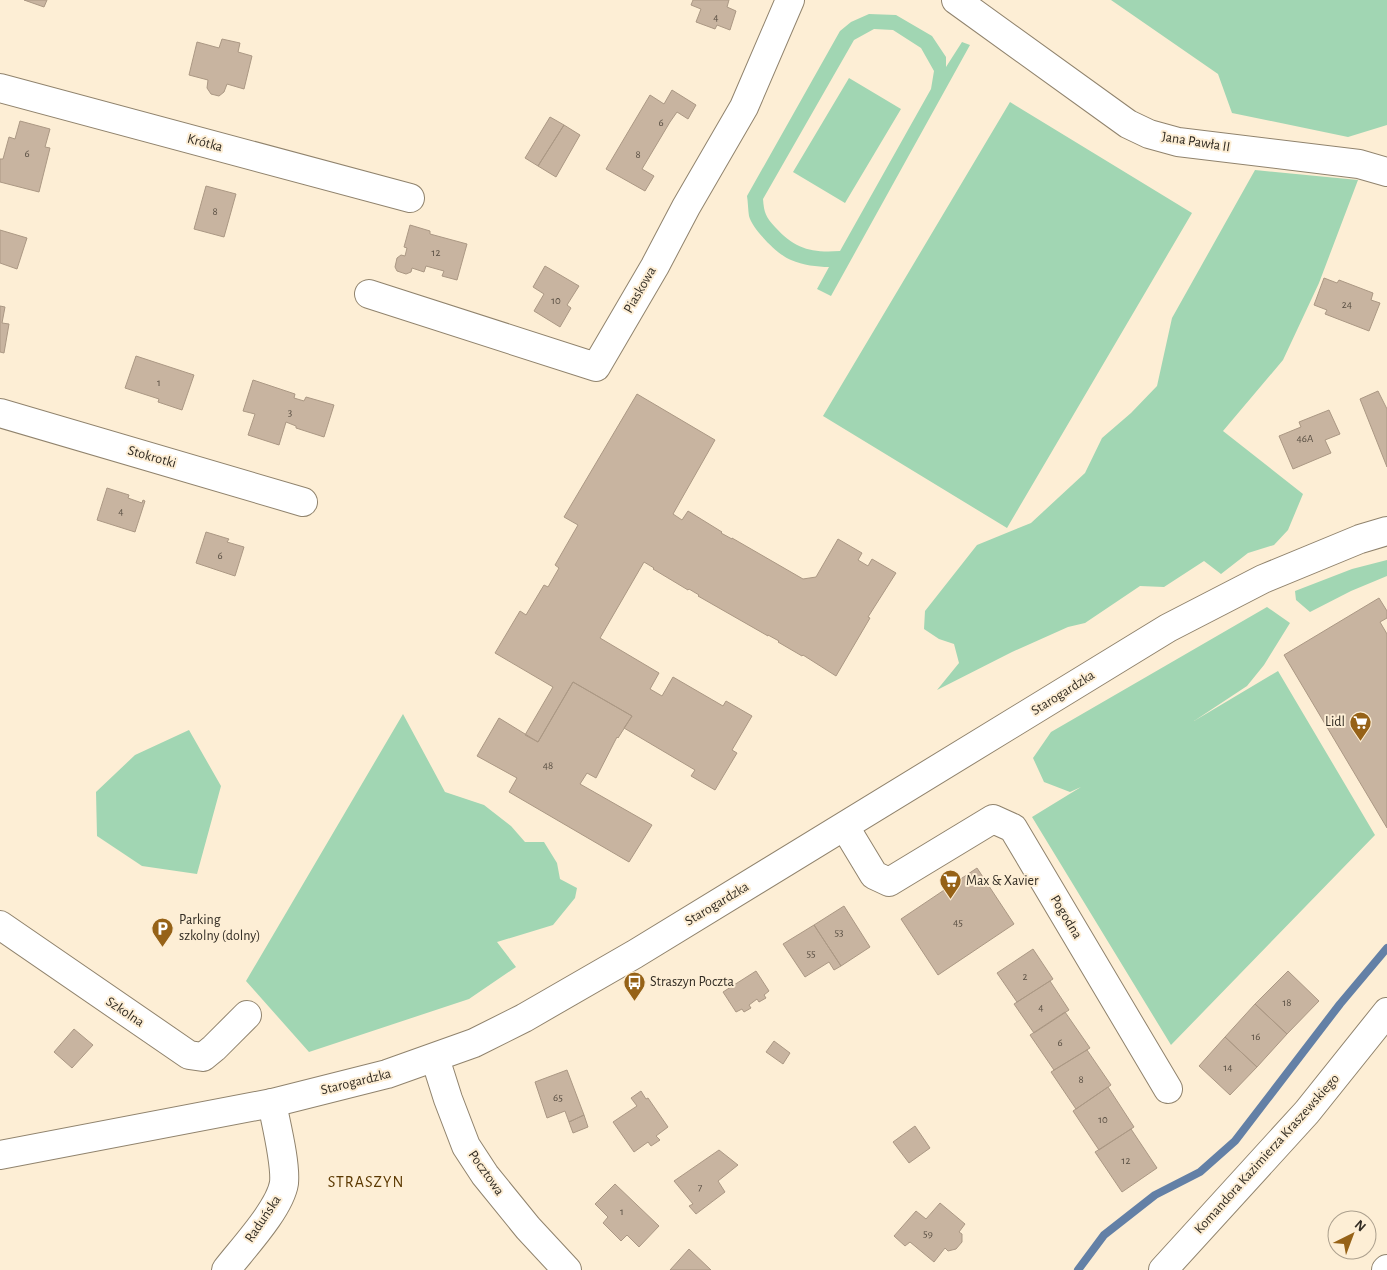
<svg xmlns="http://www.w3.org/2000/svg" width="1387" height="1270" font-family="'Alegreya Sans',sans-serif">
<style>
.green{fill:#a1d6b3;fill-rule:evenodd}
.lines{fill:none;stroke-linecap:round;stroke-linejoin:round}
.stream{stroke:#6380a6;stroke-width:8}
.building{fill:#c8b4a0;stroke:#ab9884}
.street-casing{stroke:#90836d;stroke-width:30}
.secondary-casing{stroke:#90836d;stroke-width:30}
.street{stroke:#fff;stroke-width:28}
.secondary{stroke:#fff;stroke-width:28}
.labels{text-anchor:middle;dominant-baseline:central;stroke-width:4;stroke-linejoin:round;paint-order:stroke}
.number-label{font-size:11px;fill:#584e42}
.street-label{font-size:14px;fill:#322c23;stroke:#fdeed5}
.poi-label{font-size:14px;fill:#322c23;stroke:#fdeed5;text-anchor:start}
.quarter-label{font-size:16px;letter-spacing:1px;fill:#5b3801;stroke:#fdeed5}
</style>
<rect width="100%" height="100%" fill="#fdeed5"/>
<path class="green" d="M1111,0H1387V125L1348,137L1232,113L1218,74Z
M869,14L896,15L932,36L946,57V67L962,42L970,45L831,296L817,289L829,267C817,267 803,265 791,260C779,256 752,229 749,216C748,210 748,202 747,196L840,31L851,22ZM874,29L893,30L921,48L934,71L931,89L840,251C811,253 795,249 775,227C766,217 764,213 763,199L854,40Z
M849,78L901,109L845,203L793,172Z
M1010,102L1192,213L1007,528L823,416Z
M1255,170L1358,180L1319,283L1283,360L1223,431L1303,494L1288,530L1274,545L1248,553L1221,574L1204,561L1164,587L1140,586L1085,623L1068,627L1012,652L937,690L959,663L954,644L939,639L924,629L925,611L977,545L1031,523L1085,473L1102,438L1131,413L1157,386L1172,318Z
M1387,560V576L1351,591L1310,612L1296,600L1295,591L1352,569Z
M1267,607L1290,623L1264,665L1247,686L1194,721L1278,671L1375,835L1171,1045L1032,817L1081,787L1070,792L1044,782L1033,758L1051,732Z
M403,714L445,792L484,805L511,826L525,842H544L557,863L560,879L577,888L575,898L553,925L497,942L516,967L469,999L309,1052L246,981Z
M189,730L221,786L197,874L142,866L97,836L96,792L135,755Z"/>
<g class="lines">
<path class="stream" d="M1078,1270L1104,1235L1155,1195L1200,1172L1235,1141L1340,1004L1387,948"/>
</g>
<path class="building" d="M24,0H47L44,7Z
M693,0H729L727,7L736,11L730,30L717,25L715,29L696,22L701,9L691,5Z
M222,39L240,43L238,52L252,56L244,89L227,84L224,92L219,96L211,94L207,88L208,80L189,75L197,42L219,48Z
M672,90L696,105L688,119L677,112L670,122L642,169L654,176L645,191L606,169L650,95L664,104Z
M550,117L564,125L538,166L525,158Z
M20,121L50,129L45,147L50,148L39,192L0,182V159H3L9,137L15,139Z
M564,125L580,135L556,177L538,166Z
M206,186L236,194L224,237L194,229Z
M410,225L430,231V234L467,244L457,280L442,276L444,271L426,266L424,272L412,268L411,272L406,274L397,271L395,267L397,258L401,255L405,256L407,248L404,247Z
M0,230L27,238L17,269L0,263Z
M545,266L579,286L567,305L571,308L560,327L534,311L544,294L533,287Z
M1324,278L1337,283L1339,280L1373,293L1371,300L1380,303L1369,331L1325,314L1327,310L1314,305Z
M0,306L5,307L2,323L9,324L4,353L0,352Z
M136,356L194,375L182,410L158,402L159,399L125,388Z
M253,380L295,394L294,398L304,401L306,397L334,405L324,437L296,428V426L286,422L279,445L248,435L255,414L243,411Z
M1378,391L1387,409V467L1360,399Z
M637,394L715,440L673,514L682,520L688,511L722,532L721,533L732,539V538L803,579L816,577L838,539L862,553L858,560L868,566L872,559L896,573L868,617L870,618L836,676L803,655L802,656L778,642L779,641L768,635V636L698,596L699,595L689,589L688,590L653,569L654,568L644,562L600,638L659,673L650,689L662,696L673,677L723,706L726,701L752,716L732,750L737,753L715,790L691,776L695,770L624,728L632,716L573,682L538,742L525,735L553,687L495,653L520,611L526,615L544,585L548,587L559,568L555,565L578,525L564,517Z
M1329,410L1340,434L1325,440L1331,453L1293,469L1279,436L1301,427L1299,422Z
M107,488L129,495L128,498L142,503L143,500L145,501L135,532L97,520Z
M206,532L229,539L227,542L244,547L235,576L196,563Z
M1379,598L1387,611V618L1380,622L1387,634V828L1284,655Z
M573,682L632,716L618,738L617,737L596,778L587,773L580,784L652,825L629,862L509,792L517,778L477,756L499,718L538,742Z
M977,868L1014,924L938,975L901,919Z
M844,906L870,947L841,966L814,925Z
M814,925L841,966L834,970L829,962L805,977L783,944Z
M1033,949L1053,979L1017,1002L997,973Z
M756,971L769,991L764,995L766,998L759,1002L757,999L749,1005L751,1008L744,1012L742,1009L736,1012L723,992Z
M1288,971L1319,1001L1287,1034L1255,1004Z
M1050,981L1069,1010L1034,1033L1014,1004Z
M1255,1004L1287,1034L1257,1067L1225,1037Z
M1065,1012L1090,1048L1054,1070L1030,1035Z
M74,1029L93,1045L72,1068L54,1052Z
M1225,1037L1257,1067L1230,1095L1199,1066Z
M774,1041L790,1053L783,1064L766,1052Z
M1087,1050L1111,1085L1076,1109L1051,1072Z
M567,1070L584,1115L569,1122L565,1111L547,1118L535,1082Z
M1108,1087L1134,1127L1099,1150L1073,1111Z
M641,1091L646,1099L648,1098L668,1127L656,1136L660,1140L651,1146L648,1142L634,1152L613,1122L637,1106L631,1098Z
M584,1115L588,1127L573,1133L569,1122Z
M915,1126L930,1148L909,1163L893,1142Z
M1131,1129L1157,1168L1122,1192L1095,1152Z
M719,1150L738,1165L718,1181L725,1192L696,1214L689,1206L693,1204L674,1181Z
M615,1184L659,1226L639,1247L627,1235L621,1241L603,1223L608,1217L595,1204Z
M940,1203L965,1224L959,1232L962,1234V1242L956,1249L948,1251L945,1248L934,1262L910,1242L905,1246L894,1236L916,1211L926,1219Z
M689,1249L711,1270H670Z"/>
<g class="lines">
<defs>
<path id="street" d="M956,0L1128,124L1149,134L1178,142L1359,164L1387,172
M0,88L410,198
M369,294L596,367L655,266L686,207L744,107L790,0
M0,413L303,502
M845,827L874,875L889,882L993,819L1013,828L1168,1089
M0,925L189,1055L203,1057L214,1048L247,1015
M435,1058L448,1099L466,1146L485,1175L528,1228L567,1270
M226,1270C242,1249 280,1209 284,1183C286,1163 276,1124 272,1103
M1163,1270L1307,1112L1387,1012
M1386,1270L1387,1269"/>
<path id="secondary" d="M0,1155L272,1103L387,1074L474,1043L524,1018L635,954L1168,628L1263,579L1360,539L1387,531"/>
</defs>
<use href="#street" class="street-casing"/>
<use href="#secondary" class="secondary-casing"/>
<use href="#street" class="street"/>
<use href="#secondary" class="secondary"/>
</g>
<defs>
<symbol id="supermarket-pin" viewBox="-11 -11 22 30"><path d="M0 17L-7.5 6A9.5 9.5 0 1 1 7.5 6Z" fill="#966217" stroke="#fdeed5"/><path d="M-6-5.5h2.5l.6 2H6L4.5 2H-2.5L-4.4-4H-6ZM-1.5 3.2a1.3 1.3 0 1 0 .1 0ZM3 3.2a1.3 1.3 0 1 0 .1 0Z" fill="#fff"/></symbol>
<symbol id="parking-pin" viewBox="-11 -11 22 30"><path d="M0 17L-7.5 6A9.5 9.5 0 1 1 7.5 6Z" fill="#966217" stroke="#fdeed5"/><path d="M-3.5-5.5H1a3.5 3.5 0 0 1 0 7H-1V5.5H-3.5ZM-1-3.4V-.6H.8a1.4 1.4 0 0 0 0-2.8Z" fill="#fff"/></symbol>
<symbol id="bus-pin" viewBox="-11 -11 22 30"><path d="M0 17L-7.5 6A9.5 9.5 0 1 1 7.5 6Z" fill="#966217" stroke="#fdeed5"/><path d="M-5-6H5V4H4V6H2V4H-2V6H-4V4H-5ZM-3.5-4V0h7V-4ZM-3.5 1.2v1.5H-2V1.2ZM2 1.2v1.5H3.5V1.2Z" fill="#fff"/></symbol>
</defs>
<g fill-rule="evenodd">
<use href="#supermarket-pin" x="1348" y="710" width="25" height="34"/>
<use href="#supermarket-pin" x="938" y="868" width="25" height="34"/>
<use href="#parking-pin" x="150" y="916" width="25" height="34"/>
<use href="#bus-pin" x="622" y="970" width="25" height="34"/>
</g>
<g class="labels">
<g class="number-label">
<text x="716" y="17">4</text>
<text x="661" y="122">6</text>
<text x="27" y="153">6</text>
<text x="638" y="154">8</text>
<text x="215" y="211">8</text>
<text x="436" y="252">12</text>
<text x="556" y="300">10</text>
<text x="1347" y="304">24</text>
<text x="159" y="382">1</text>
<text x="290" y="412">3</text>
<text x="1305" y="438">46A</text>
<text x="121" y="511">4</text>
<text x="220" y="555">6</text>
<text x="548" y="765">48</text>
<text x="958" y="922">45</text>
<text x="839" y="932">53</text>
<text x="811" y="953">55</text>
<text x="1025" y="976">2</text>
<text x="1287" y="1002">18</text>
<text x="1041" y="1007">4</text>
<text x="1256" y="1036">16</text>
<text x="1060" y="1042">6</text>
<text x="1228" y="1067">14</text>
<text x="1081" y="1079">8</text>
<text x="558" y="1097">65</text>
<text x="1103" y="1119">10</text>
<text x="1126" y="1160">12</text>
<text x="700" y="1187">7</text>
<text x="622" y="1211">1</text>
<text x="928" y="1233">59</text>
</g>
<g class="street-label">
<text transform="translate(1196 142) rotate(9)">Jana Pawła II</text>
<text transform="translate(205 143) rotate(15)">Krótka</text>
<text transform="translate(640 290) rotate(-60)">Piaskowa</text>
<text transform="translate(152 457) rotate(16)">Stokrotki</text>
<text transform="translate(1063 693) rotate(-32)">Starogardzka</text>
<text transform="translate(717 904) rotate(-31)">Starogardzka</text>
<text transform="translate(1066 917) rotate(59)">Pogodna</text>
<text transform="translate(125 1012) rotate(34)">Szkolna</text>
<text transform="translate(356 1082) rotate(-14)">Starogardzka</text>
<text transform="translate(1267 1154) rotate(-48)">Komandora Kazimierza Kraszewskiego</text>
<text transform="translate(486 1173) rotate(55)">Pocztowa</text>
<text transform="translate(263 1219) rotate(-56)">Raduńska</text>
</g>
<g class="poi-label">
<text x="1345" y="722" text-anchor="end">Lidl</text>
<text x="966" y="881">Max &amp; Xavier</text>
<text x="179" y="920">Parking<tspan x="179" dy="16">szkolny (dolny)</tspan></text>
<text x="650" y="982">Straszyn Poczta</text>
</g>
<g class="quarter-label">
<text x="366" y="1182">STRASZYN</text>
</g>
</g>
<g transform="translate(1352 1235) rotate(42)"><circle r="24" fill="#fdeed5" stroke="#aca08e"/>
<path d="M0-4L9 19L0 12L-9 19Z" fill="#966217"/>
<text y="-8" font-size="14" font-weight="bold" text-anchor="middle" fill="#322c23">N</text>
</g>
</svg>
